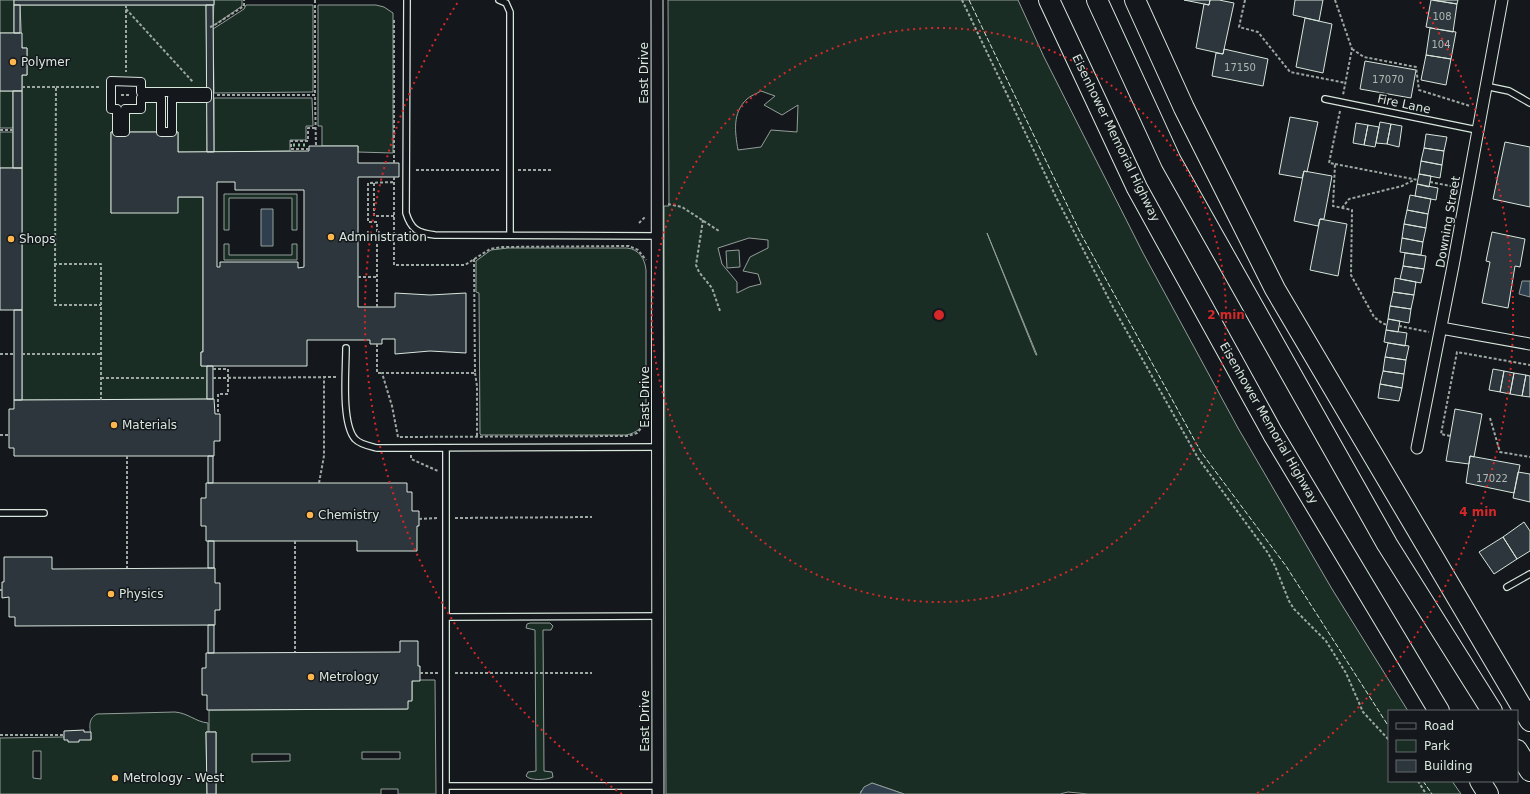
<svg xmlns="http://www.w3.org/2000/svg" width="1530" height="794" font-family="'DejaVu Sans',sans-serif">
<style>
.green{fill:#1a2d24;stroke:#939e99;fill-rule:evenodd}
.water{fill:#2f3f4d;stroke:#939e99}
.building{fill:#2c363c;stroke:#d8e6dc;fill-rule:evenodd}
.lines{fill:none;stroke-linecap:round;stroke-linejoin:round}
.service-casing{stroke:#d8e6dc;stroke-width:8}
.pedestrian-casing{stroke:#d8e6dc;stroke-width:10}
.minor-casing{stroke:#d8e6dc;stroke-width:13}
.motorway-casing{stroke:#d8e6dc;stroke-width:22}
.path{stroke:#9da8a2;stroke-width:2;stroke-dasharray:3 2;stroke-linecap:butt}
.service{stroke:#14181c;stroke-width:5.5}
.pedestrian{stroke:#14181c;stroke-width:8}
.minor{stroke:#14181c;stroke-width:11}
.motorway{stroke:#14181c;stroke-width:20}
.hedge{stroke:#8ac095;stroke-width:3;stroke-dasharray:2 3;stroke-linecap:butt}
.fence{stroke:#d8e6dc;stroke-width:1;stroke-dasharray:5 2;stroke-linecap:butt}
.ring{fill:none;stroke:#d62828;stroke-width:2;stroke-dasharray:2 4}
.poi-dot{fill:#ffb74d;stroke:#14181c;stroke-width:1.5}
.labels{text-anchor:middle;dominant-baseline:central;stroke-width:3;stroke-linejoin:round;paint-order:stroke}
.number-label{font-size:10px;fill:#adbab4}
.poi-label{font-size:12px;fill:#d8e6dc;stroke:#14181c;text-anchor:start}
.street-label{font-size:12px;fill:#d8e6dc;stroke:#14181c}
.centre{fill:#d62828;stroke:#14181c;stroke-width:2}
.ring-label{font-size:12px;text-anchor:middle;font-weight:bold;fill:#d62828;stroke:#14181c;stroke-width:3;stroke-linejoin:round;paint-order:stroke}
</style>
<rect width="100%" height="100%" fill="#14181c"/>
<path class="green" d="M0,0H14V33H0Z
M214,0H242V6L213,26Z
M668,0H1018L1044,57L1143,253L1238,428L1332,589L1408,711H1389V781H1452L1461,794H1088L1068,792L1060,794H904L872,783L861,791L860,794H666L664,206H669ZM761,91L775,96L764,105L782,115L798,105L797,132L771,130L761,147L738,150C735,132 732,113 747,99C750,96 756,94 761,91ZM987,233L1037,355H1036ZM749,238L768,240V248L750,257L743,271L758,274L761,284L749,287L737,293V282L722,264L718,248Z
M20,5H206L207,92H141V82H111V108L117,109V132H111V213L178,197H203V352H201V366H207V399L22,400V75H27V48H22Z
M246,5H313V92L214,93L213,29L244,9Z
M318,5H376L384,7L393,13V153L358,152V146H322V126H318Z
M0,91H13V128H0Z
M141,98H161V132H125V109H141Z
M172,98H207V152H178V132H172Z
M214,98H312L313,126H306V140H290V151L214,152Z
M0,132H13V168H0Z
M224,194H297V230H292V198H229V230H224Z
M224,244H229V255H292V244H297V260H224Z
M508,248H627C639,249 645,259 646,270V415C644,427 637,433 626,435H481L480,434L479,293L476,292V261L491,250Z
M739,250L740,267L727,268L726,251Z
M530,623H550L553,626L551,630H543L544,771L552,772L553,777C547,780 530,781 526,776L528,772L536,771L535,630L526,628L527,624Z
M420,680H435L436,794H398V789H381V794H216V732H209V710L407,709L408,701L412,700V681ZM362,752H400V759H362ZM252,754H290V761L252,762Z
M175,712C188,713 196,722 208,723V732H206L207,794H0V738L64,737L91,739C91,730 86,720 97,714ZM33,751H41V779L33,778Z"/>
<path class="water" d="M261,209H273V246H261Z
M1522,281H1530V297L1519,294Z
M872,783L904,794H860L864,787Z"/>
<path class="building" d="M14,0H214V5H14Z
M1184,0H1210L1209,5Z
M1210,0H1219L1234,3L1223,54L1196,48L1204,4L1209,5Z
M1295,0H1323L1319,21L1293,15Z
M1431,0L1457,4L1453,32L1426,27Z
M1433,0H1458L1457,4Z
M14,5H20V33H14Z
M206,5H213L214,152H207Z
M1305,18L1332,24L1323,73L1296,67Z
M1430,28L1456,32L1451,59L1426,55Z
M0,33H22V48H27V75H22V91H0Z
M1224,49L1268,59L1263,86L1212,76L1216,53L1223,54Z
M1426,55L1451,59L1446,85L1421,80Z
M1365,61L1416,70L1411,98L1360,89Z
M13,91H22V168H13Z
M1290,117L1318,122L1307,172L1304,171L1302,178L1279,174Z
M1380,122L1391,124L1387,144L1376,143Z
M1356,123L1368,125L1364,145L1353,143Z
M1391,124L1402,126L1399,147L1387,144Z
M1368,125L1379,127L1375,147L1364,145Z
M111,132H178V152L309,151V146H358V163H399V177H358V307H395V293L430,295L466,293V353L430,351L395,354V339H382V344H370V340H307V366H201V352H203V197H178V213H111ZM217,182H235V190H304V267L298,268V262H220V267H217Z
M1426,134L1447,137L1444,151L1424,148Z
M1505,142L1530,147V207L1493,199Z
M1424,148L1444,151L1442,165L1421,161Z
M1421,161L1442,165L1440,178L1419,174Z
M0,168H22V310H0Z
M1304,171L1332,176L1324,219H1320L1318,226L1294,221Z
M1419,174L1431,176L1429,187L1417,184Z
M1417,184L1438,188L1436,200L1415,196Z
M1410,195L1431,199L1428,214L1407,210Z
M1407,210L1428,214L1426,228L1404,224Z
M1320,219L1347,224L1338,276L1310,270Z
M1404,224L1426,228L1423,242L1402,238Z
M1492,232L1525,239L1520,267L1515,266L1508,308L1482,303L1490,262L1486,261Z
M1402,238L1423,242L1421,255L1400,252Z
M1405,253L1426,256L1424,269L1403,266Z
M1403,266L1424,269L1421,283L1400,279Z
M1395,278L1416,282L1414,295L1393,292Z
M1393,292L1414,295L1411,309L1390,306Z
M1390,306L1411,309L1409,323L1388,319Z
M14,310H22V400H14Z
M1388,319L1400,321L1398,332L1386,330Z
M1386,330L1407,333L1405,346L1384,342Z
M1388,343L1409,346L1406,360L1385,357Z
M1385,357L1406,360L1404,374L1383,371Z
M207,366H213V399H207Z
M1493,369L1504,371L1500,392L1489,390Z
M1383,371L1404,374L1402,388L1380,384Z
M1504,371L1514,373L1510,394L1500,392Z
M1514,373L1526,375L1522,396L1510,394Z
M1526,375L1530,376V397L1522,396Z
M1380,384L1402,388L1399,401L1378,398Z
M214,399L215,414H220V441H214V456H14V448H9V409H14V400Z
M1455,409L1482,414L1474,457L1470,456L1469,464L1446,461Z
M208,456H213V483H208Z
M1470,456L1520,465L1514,493L1466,483Z
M1518,472L1530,474V502L1513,498Z
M206,483H407V492H412V511H419V526H417V551H357V541H206V526H201V498H206Z
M1524,522L1530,531V551L1517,559L1503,537Z
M1503,537L1517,559L1494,574L1479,552Z
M208,541H214V568H208Z
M4,557H52V569L215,568V583H220V610H215V625L15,626V617H9V597L2,598V582H4Z
M208,625H214V653H208Z
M400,641H418V666H420V681H412V701H408V709L207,710V695H202V668H206V653L400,652Z
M84,730V732H91V740H79V742H68V740H64V731Z
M206,732H216V794H207Z"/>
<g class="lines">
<defs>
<path id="service" d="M407,0L406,213C411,229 417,233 435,235L658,236
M499,0L506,3L510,12V235
M1485,86L1509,91L1530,103
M1325,99L1477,130
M346,348C346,370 341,423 355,439C361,445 370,446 377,448L658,447
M446,448V794
M0,513H44
M1507,587L1530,574
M446,617L658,616
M446,786H658"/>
<path id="pedestrian" d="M111,81L141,82V92H207V98H172V132H161V98H141V109H125V132H117V109H111Z"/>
<path id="minor" d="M657,0L658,794
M1441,328L1530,344
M1417,448L1453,266L1502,0"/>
<path id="motorway" d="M1049,0L1137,188L1273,434L1439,711
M1097,0L1171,161L1387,544L1492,711
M1135,0L1184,108L1275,289L1530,721
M1517,750L1530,771
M1480,781L1488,794"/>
</defs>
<use href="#service" class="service-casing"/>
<use href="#pedestrian" class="pedestrian-casing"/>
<use href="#minor" class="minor-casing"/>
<use href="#motorway" class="motorway-casing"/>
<path class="path" d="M315,0V95
M962,0L1056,197L1113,307L1198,458L1268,553L1275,566L1289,601L1294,609L1326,641L1346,673L1363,712L1389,740
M1245,0L1239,27L1258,32L1290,72L1346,83
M1335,0L1352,49L1343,95
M126,5V72
M126,9L193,82
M210,27L213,26L244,6V0
M1352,49L1364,57L1416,67L1419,90L1470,106
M22,87H56L55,264H101V400
M56,87H101
M121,95H131
M217,95H315L316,146
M1340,111L1329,163L1335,164L1333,206L1352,210L1351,275L1374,317L1382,323L1387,325
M0,130H13
M309,149H291V141H308V128H316
M394,163V18
M1335,164L1418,180
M416,170H501
M518,170H551
M394,177V265H465L490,249L503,247L629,246L638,250L646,260
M1430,182L1456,187
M374,183V216H394
M668,204L682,207L719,231
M1342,208L1349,199L1402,186L1414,180
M703,220L696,265L699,272L712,288L720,311
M639,223L646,216
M474,259L475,373H382L392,406L398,437L628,436L637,433L646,423
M55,264V305H101
M358,277H377
M377,307V222H368V183L394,182
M1399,326L1429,332
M377,344V373H382
M0,354H14
M22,354H101
M213,369H228V394H218V414
M475,373L477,386V437
M101,378H207
M213,378L338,377
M1490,418L1500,452L1530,457
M0,435H9
M1450,436L1441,434L1457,352L1530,365
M411,455V459L438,471
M127,456V568
M319,483L324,456V377
M455,518L592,517
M419,519L439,518
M295,541V652
M0,590H2
M420,673H439
M455,673H592
M0,735H64
M1418,781L1426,794"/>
<use href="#service" class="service"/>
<use href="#pedestrian" class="pedestrian"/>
<use href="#minor" class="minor"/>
<use href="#motorway" class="motorway"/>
<path class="hedge" d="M293,145H307"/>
<path class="fence" d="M969,0L1081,234L1201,452L1286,566L1389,727
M1423,781L1432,794"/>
</g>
<g class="ring">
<circle cx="939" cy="315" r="287"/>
<path d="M622 794A574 574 0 0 1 458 2M1420 2A574 574 0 0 1 1256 794"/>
</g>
<g class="poi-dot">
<circle cx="13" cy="62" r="4"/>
<circle cx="331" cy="237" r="4"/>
<circle cx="11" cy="239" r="4"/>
<circle cx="114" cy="425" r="4"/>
<circle cx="310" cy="515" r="4"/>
<circle cx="111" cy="594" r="4"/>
<circle cx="311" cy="677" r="4"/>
<circle cx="115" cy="778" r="4"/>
</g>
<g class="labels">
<g class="number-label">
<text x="1442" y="16">108</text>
<text x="1441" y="44">104</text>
<text x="1240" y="67">17150</text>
<text x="1388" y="79">17070</text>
<text x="1492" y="478">17022</text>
</g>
<g class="poi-label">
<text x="21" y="62">Polymer</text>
<text x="339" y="237">Administration</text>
<text x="19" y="239">Shops</text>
<text x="122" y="425">Materials</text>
<text x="318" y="515">Chemistry</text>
<text x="119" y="594">Physics</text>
<text x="319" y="677">Metrology</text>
<text x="123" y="778">Metrology - West</text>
</g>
<g class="street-label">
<text transform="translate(644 73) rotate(-90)">East Drive</text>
<text transform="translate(1404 104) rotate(12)">Fire Lane</text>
<text transform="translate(1116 138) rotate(64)">Eisenhower Memorial Highway</text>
<text transform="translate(1448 222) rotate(-80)">Downing Street</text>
<text transform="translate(645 397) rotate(-90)">East Drive</text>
<text transform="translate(1269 423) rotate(60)">Eisenhower Memorial Highway</text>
<text transform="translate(645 721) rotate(-90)">East Drive</text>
</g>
</g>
<circle cx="939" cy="315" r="6" class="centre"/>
<g class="ring-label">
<text x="1226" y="319">2 min</text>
<text x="1478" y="516">4 min</text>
</g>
<rect x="1388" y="710" width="130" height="72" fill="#14181c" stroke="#626a69"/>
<rect x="1396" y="723" width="20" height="6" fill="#14181c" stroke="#626a69"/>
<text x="1424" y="730" font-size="12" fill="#d8e6dc">Road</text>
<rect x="1396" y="740" width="20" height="12" fill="#1a2d24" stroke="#626a69"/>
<text x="1424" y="750" font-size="12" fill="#d8e6dc">Park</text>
<rect x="1396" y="760" width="20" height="12" fill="#2c363c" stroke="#626a69"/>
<text x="1424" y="770" font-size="12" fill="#d8e6dc">Building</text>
</svg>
